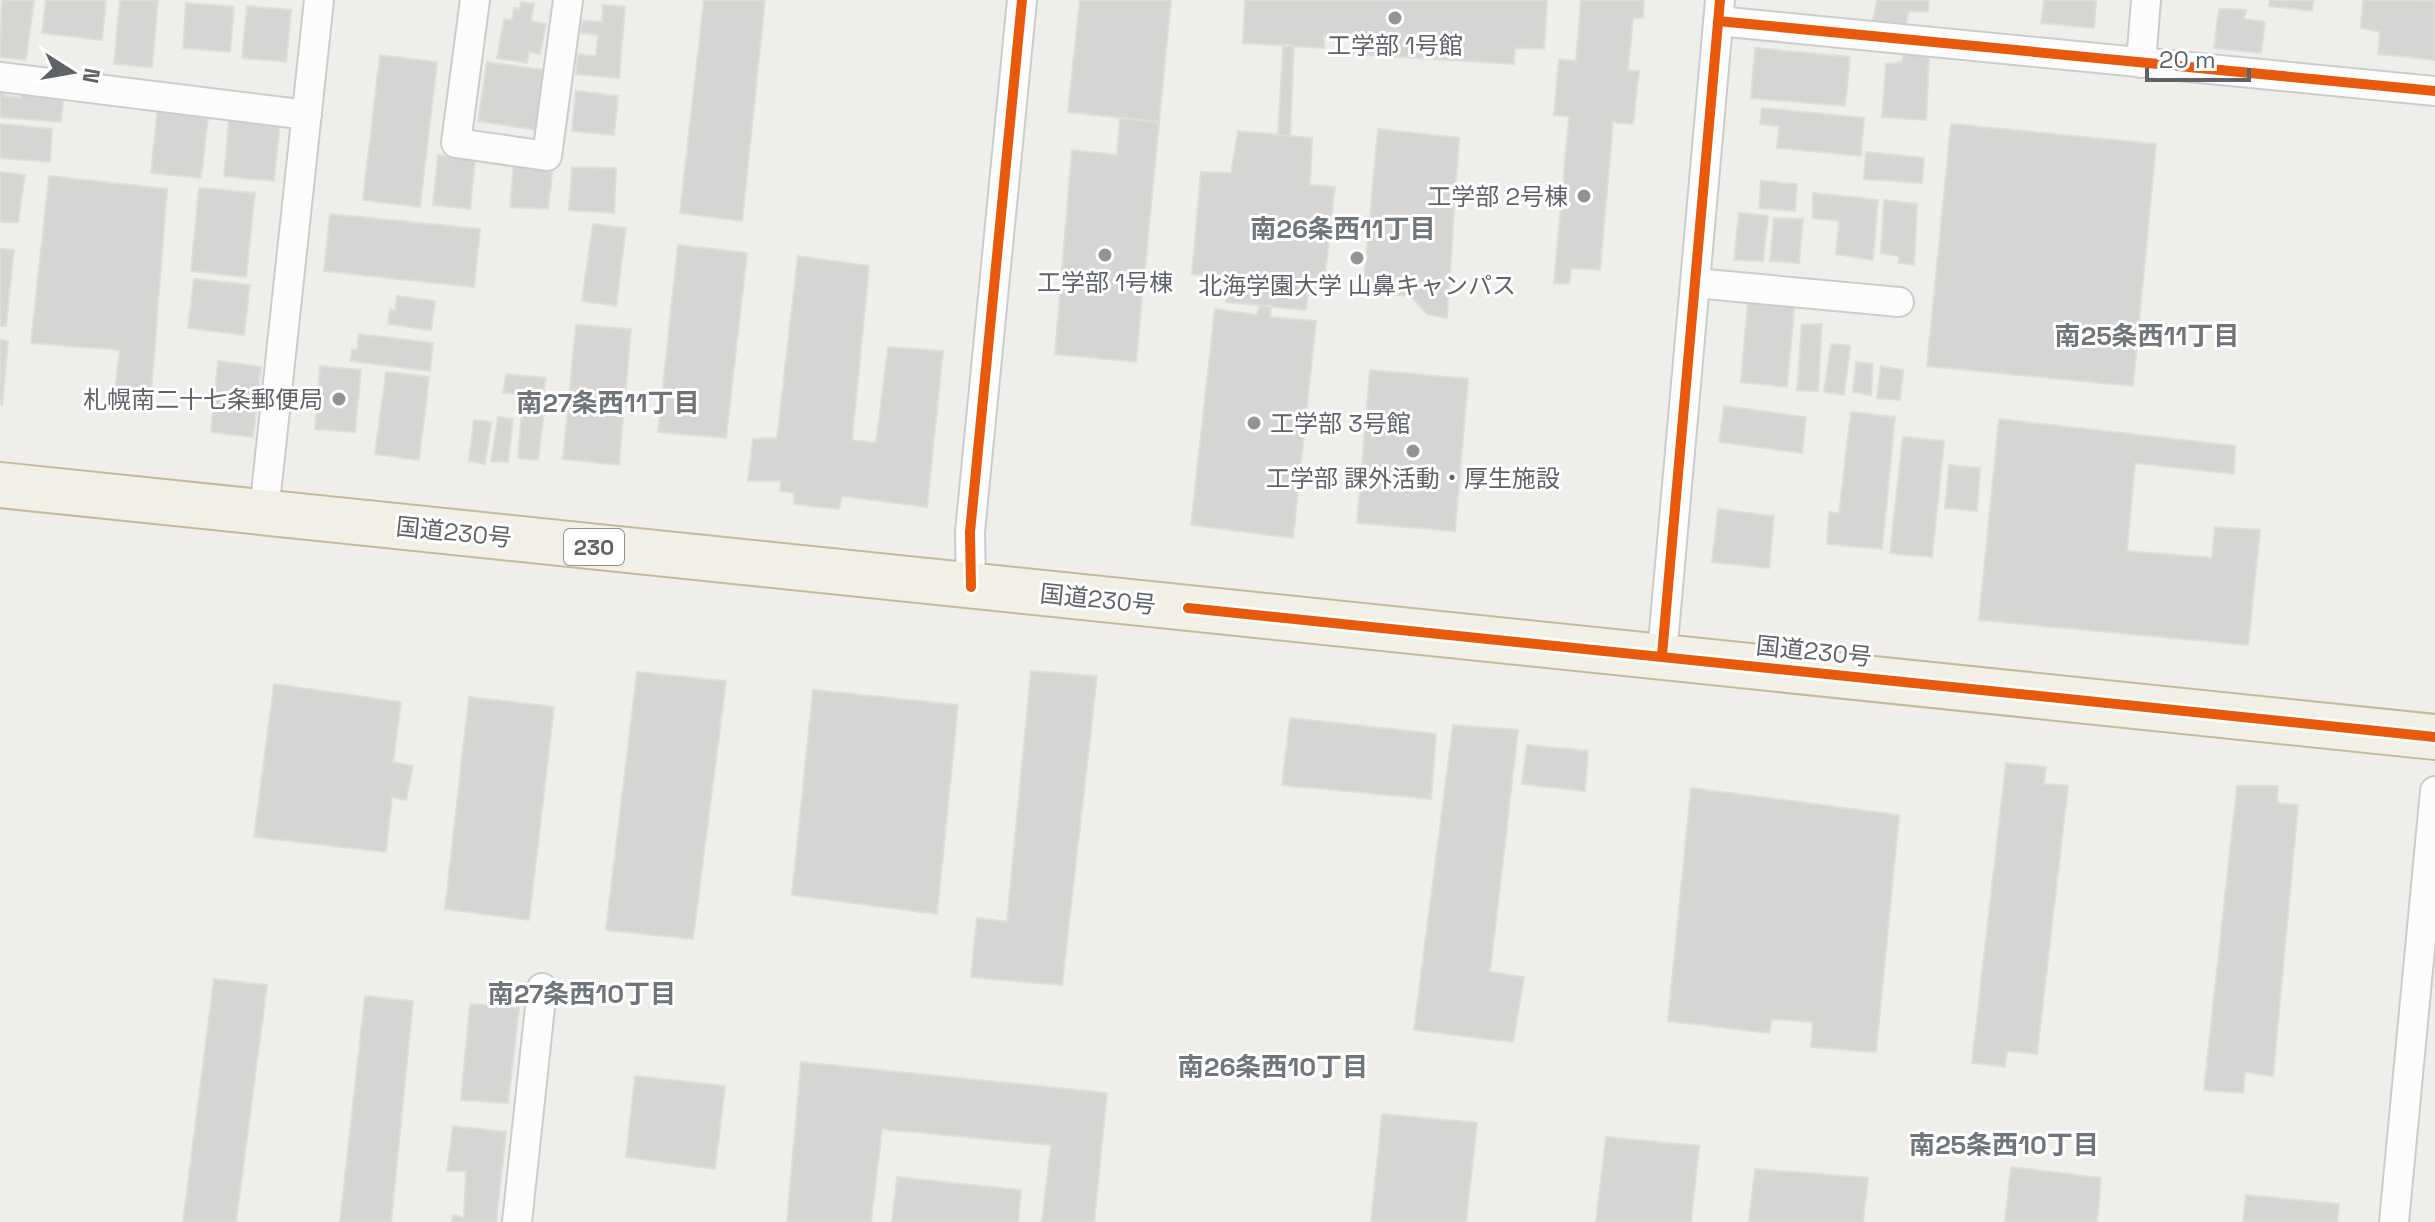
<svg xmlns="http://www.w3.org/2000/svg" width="2435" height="1222" font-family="'Space Grotesk','Noto Sans JP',sans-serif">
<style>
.building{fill:#d6d5d3;stroke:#deddd9;stroke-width:2}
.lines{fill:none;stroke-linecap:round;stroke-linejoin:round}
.minor-casing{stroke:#cbcccc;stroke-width:32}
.trunk-casing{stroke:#c8b996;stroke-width:48}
.minor{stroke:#fdfcfc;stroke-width:28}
.trunk{stroke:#f2f0e6;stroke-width:44}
.cycleway-casing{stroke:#fff;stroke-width:15}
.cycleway{stroke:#e8590c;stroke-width:10}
.poi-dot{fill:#919496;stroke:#fff;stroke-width:3}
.labels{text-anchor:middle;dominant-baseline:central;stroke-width:6;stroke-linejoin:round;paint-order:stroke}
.shield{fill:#fff;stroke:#8f9295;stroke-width:2}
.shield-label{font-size:22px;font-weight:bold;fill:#5f6368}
.poi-label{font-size:24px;fill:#5f6368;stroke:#fff}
.street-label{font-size:24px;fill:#5f6368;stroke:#fff}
.neighbourhood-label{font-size:26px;font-weight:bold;fill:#70757a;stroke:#fff}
</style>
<rect width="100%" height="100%" fill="#efeeea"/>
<path class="building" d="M2,0H34L26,60L0,57Z
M46,0H106L102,40L42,33Z
M120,0H158L152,67L114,64Z
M704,0H765L742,221L680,213Z
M1080,0H1171L1159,122L1068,112Z
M1245,0H1547L1544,49L1515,48L1514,64L1351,54L1352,38L1324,36V48L1243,43Z
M1581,0H1644L1643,18H1633L1628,70L1639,71L1633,124L1613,122L1600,270L1571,268L1569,284L1554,283L1569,117L1554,115L1559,59L1576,61Z
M1877,0H1929L1928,12L1909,11L1905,26L1873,21Z
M2044,0H2096L2094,28L2041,23Z
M2270,0H2314L2312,11L2269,6Z
M2363,0L2435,1V60L2378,54L2380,32L2361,28Z
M521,2L534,4L531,21L546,24L540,54L529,52L527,63L497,58L504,19L512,20L514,8L520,9Z
M186,3L234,7L230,52L183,48Z
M603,5L625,7L619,78L576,74L578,54L596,56L598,35L581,33L582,21L602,22Z
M247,6L291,10L286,62L242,58Z
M2219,9L2246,10L2244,19L2265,22L2261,53L2214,48Z
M1283,45L1294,46L1290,136L1278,135Z
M1755,48L1850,57L1845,106L1751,98Z
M1904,53L1929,57L1926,120L1882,117L1886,64L1902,62Z
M380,55L437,62L420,207L363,200Z
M487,62L545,70L536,130L478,121Z
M0,83H5L4,96L21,98L22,87L64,91L61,122L0,117Z
M576,91L618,96L614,135L572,131Z
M158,105L209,109L201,178L151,173Z
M1762,108L1864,118L1861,156L1777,148L1779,126L1760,124Z
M229,117L280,121L274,181L224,176Z
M1120,118L1159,122L1136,362L1055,354L1072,150L1117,155Z
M0,124L52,129L50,162L0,158Z
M1951,124L2156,144L2133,386L1927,366Z
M1378,129L1459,138L1447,318L1427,314L1411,296L1363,292Z
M1238,131L1312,138L1310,185L1335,187L1324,284H1309L1306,310L1226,302L1232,276L1192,274L1201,172L1231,173Z
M1866,152L1924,158L1922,183L1864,179Z
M438,155L475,160L470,209L433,205Z
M514,162L553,166L548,209L510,207Z
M572,167L616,168L614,213L569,210Z
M0,172L25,175L18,222H0Z
M49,176L167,189L151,394L115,390L120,350L31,343Z
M1761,181L1797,184L1795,211L1759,208Z
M199,188L255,193L246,277L191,271Z
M1813,193L1878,200L1873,260L1836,254L1839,221L1813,218Z
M1884,200L1917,204L1914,265L1898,263L1899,256L1881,253Z
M1739,213L1768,216L1763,261L1734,260Z
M330,214L480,229L474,287L324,271Z
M1774,218L1803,219L1799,263L1770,261Z
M593,224L626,228L616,306L582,301Z
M678,245L747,253L726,438L658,432Z
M0,249L14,250L6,326H0Z
M798,256L869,266L852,440L876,443L888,347L943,351L927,507L842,496L839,509L794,504V493L780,491L781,481H748L753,439L777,438Z
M194,279L250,285L244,335L188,328Z
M397,296L435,301L431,330L388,324L390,309L395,310Z
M1748,299L1795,301L1787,387L1741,382Z
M1260,305L1271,306L1270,317L1316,321L1293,538L1191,525L1215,309L1257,315Z
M1822,324L1818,391L1797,390L1802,325Z
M576,325L631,329L619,465L563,459Z
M359,334L433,343L430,371L350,361L352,349L357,350Z
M0,340L8,341L2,405L0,404Z
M1831,344L1850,346L1844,395L1824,392Z
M218,361L261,367L253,437L211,432Z
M1856,362L1873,364L1871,395L1853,392Z
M320,366L361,370L355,432L315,429Z
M1881,366L1903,370L1900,400L1877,398Z
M1370,370L1468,379L1455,531L1357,523Z
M386,372L429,377L419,460L375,454Z
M506,374L546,378L543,396L503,393Z
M1724,406L1806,417L1802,453L1719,442Z
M522,411L544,412L538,460L518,458Z
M1851,412L1895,417L1882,549L1827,544L1829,512L1839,514Z
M498,417L513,419L508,462L491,461Z
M1999,419L2235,446L2234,474L2135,463L2127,551L2212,558L2215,527L2260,530L2248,645L1979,620Z
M474,420L491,422L485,464L469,461Z
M1903,437L1944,441L1932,557L1890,553Z
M1949,465L1980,468L1977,511L1945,508Z
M1718,509L1774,516L1769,568L1712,562Z
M1031,671L1097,676L1062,985L971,977L977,918L1007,922Z
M637,672L726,681L693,939L606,930Z
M274,684L401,702L393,762L413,766L406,800L392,797L386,852L254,837Z
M813,690L958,705L937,914L792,895Z
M469,697L554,707L529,920L445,909Z
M1290,718L1436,734L1431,799L1282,785Z
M1453,725L1518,730L1490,972L1524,977L1513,1042L1414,1030Z
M1527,745L1588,751L1585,791L1522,784Z
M2006,763L2046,767L2044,784L2068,786L2037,1054L2007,1051L2005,1067L1972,1063Z
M2237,786H2278L2277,803L2298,805L2273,1076L2245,1072L2243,1093L2204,1090Z
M1691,788L1899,815L1876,1052L1811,1047L1813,1022L1772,1019L1769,1033L1668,1021Z
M214,979L267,985L236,1222H183Z
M365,996L413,1001L391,1222H340Z
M470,1004L519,1008L508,1103L461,1100Z
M801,1062L1107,1093L1094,1222H1042L1051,1145L882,1129L871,1222H787Z
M635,1076L725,1086L715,1169L626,1157Z
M1382,1114L1477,1123L1466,1222H1371Z
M453,1126L506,1132L496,1222H452L453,1215L464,1218L466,1171H447Z
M1606,1137L1699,1146L1691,1222H1596Z
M2011,1167L2101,1178L2097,1222H2005Z
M1755,1169L1868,1178L1863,1222H1749Z
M897,1177L1021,1190L1018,1222H892Z
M2246,1195L2339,1204L2337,1222H2243Z"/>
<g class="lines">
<defs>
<path id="minor" d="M475,0L456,143L547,156L568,0
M1718,21L2435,91
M2141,63L2146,0
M0,77L307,115
M1695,283L1899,302
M264,512L319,0
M971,587L970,532L1022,0
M1662,655L1720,0
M517,1222L542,988
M2394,1222L2435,791"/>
<path id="trunk" d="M0,485L2435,737"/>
</defs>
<use href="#minor" class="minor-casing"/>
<use href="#trunk" class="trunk-casing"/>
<use href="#minor" class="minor"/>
<use href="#trunk" class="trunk"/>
<defs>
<path id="cycleway" d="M1718,21L2435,91
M971,587L970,532L1022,0
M1188,608L2435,737
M1662,655L1720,0"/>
</defs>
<use href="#cycleway" class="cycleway-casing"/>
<use href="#cycleway" class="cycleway"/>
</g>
<g class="poi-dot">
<circle cx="1395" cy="18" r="8"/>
<circle cx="1584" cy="196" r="8"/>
<circle cx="1105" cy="255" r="8"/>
<circle cx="1357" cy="258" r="8"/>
<circle cx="339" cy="399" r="8"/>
<circle cx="1254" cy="423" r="8"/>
<circle cx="1413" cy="451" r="8"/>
</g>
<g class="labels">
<rect class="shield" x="564" y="529" width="60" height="36" rx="6"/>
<g class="shield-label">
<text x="594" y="547">230</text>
</g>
<g class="poi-label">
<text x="1395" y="45">工学部 1号館</text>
<text x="1568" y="196" text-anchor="end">工学部 2号棟</text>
<text x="1105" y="282">工学部 1号棟</text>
<text x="1357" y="285">北海学園大学 山鼻キャンパス</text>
<text x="323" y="399" text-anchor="end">札幌南二十七条郵便局</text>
<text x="1270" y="423" text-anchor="start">工学部 3号館</text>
<text x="1413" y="478">工学部 課外活動・厚生施設</text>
</g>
<g class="street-label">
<text transform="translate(454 532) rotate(6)">国道230号</text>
<text transform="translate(1098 599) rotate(6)">国道230号</text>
<text transform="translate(1814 651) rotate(6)">国道230号</text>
</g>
<g class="neighbourhood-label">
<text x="1343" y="229">南26条西11丁目</text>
<text x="2147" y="336">南25条西11丁目</text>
<text x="608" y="403">南27条西11丁目</text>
<text x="582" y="994">南27条西10丁目</text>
<text x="1273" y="1067">南26条西10丁目</text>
<text x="2004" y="1145">南25条西10丁目</text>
</g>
</g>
<g transform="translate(72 72) rotate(101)" stroke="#ffffff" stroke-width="6" paint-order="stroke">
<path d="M0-6L14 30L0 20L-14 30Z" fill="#5f6368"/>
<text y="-12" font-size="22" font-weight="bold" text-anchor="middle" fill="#5f6368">N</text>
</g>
<path d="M2147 68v12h102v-12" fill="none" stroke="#5f6368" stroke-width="4"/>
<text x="2159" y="68" font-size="24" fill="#5f6368" stroke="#ffffff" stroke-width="6" paint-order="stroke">20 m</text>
</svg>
